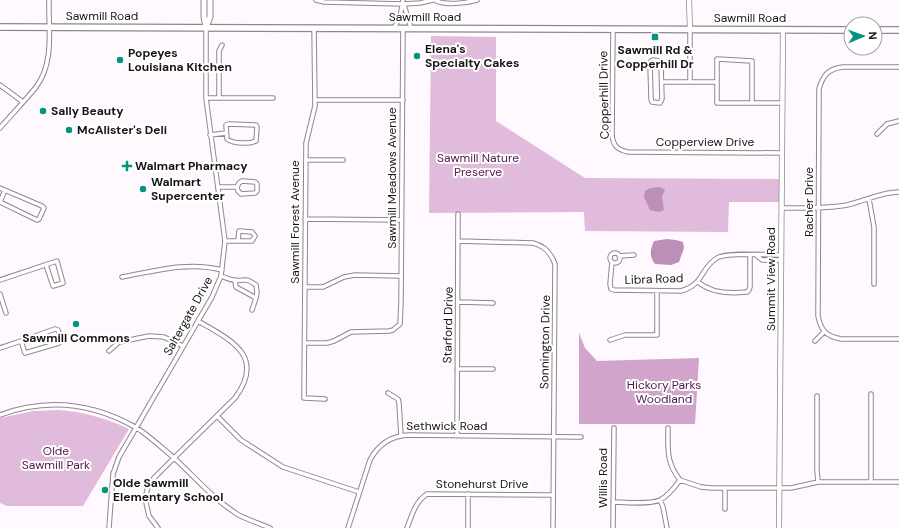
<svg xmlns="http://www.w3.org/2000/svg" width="899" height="528" font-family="'DM Sans',sans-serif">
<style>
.green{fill:#e1bbdc}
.forest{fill:#d0a4cb}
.water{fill:#bb8fb6}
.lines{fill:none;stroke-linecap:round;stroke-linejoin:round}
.minor-casing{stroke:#8f868e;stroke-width:5.5}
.tertiary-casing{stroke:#8f868e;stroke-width:6}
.secondary-casing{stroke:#8f868e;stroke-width:7}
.primary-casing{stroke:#8f868e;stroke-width:8}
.minor{stroke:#fff;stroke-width:3.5}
.tertiary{stroke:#fff;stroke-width:4.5}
.secondary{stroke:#fff;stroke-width:5}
.primary{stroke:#fff;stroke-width:5.5}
.poi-dot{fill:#069480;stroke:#fff;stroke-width:1.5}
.labels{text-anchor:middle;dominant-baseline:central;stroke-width:4;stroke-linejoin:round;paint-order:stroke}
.street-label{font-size:12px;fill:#171416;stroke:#fff}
.poi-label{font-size:12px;font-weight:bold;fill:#171416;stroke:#fff;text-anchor:start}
.park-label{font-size:12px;fill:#4d1849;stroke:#fff}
</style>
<rect width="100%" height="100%" fill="#fff8fe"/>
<path class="green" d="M431,36L496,37V121L585,178L779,179V202H729L728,232L585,231L584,212L429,213Z
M59,410C84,412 106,418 129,429L83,506H7L0,503V418L33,411Z"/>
<path class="forest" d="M579,333L585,348L597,361L699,358L695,424H579Z"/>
<path class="water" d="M659,187L665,189L662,197L664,210L659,212L650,210L644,197L645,191L650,188Z
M667,239L676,240L683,242L684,248L679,262L671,265L655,264C649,256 650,250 654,241Z"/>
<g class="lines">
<defs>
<path id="minor" d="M316,0L324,2L403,4L420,3L433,0
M435,0C444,6 467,3 477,0
M404,5L411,28
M314,28L315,106L306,143L304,398L325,399
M394,28L400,17L403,0
M613,29L612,135C613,146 618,150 628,152L782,153
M653,60L659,61L661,64L662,99L660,103L652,102L651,99L650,64L651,61Z
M899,67H843C828,69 823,75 819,89L818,316C821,331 826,336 841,339H899
M690,81V29
M662,82H717
M0,85L23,102
M206,98H273
M219,98V51L222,45
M316,100H403
M752,103V61L717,59V103H782
M229,124L256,125L257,127L256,141C249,144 233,144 227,139L226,125Z
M0,128C12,114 25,101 36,87C55,62 48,28 49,0
M877,134L887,124L899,121
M210,135L226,133
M306,160H343
M242,181L255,182L257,184V191L255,193L241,194L238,191L237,187L239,183Z
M218,187H237
M0,188L42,206L44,208L39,219L37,220L0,202
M869,199L874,227V284
M0,202L5,190
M782,208C804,208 826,209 847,205C865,201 881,192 899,192
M305,219L401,220
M225,241H252L255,236L252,232L239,231L238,241
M458,241L533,243C545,246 551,253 555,264L553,528
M610 258a5 5 0 1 1 10 0a5 5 0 1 1-10 0Z
M756,255L762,260H781
M619,256L634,255
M612,262L610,284L611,289L614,290L681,291C705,284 700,268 717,258C727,252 768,255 781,255
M221,276C225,277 229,280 234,280C245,282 243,276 256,285L257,292L256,298L236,287L235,281
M122,277C155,271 188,261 222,270
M0,280L57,261L63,283L53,286L46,265
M698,282C711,293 729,294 747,292L749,290L750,287V255
M305,287H323L344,277L355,275L401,276
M0,294L6,313
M458,302L493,303
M252,310L256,298
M55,329L58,330L61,340L59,343L25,353L21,341Z
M610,340L625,335H657V291
M815,341L824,332
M305,343H327L334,341L351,332L389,331L393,330L400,324L401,303L403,28
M0,348L21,341
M109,351L119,342L149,336L164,337L183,346
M457,369H493
M388,393L398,399L399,403L401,436
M817,396V470L818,482
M0,415C46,398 92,403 135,427C146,433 163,449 173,457C195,477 211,497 237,514C247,520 259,523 270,528
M217,416L241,440L283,467L359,492
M668,428C668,450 666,462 680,480
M457,436L458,214
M680,480L701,487L712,488H791L818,482H899
M871,481V394
M725,488V509
M660,500L663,507L667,528
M613,502C626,502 649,505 660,500C668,496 675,487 680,480
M109,528L113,474L119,457L198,321L212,297L221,276L225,241L206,98V27
M158,528L149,516L145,498L148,487L154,478L174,458L235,398C266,356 231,340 198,321
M348,528L370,460C378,445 390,436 408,435L581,437
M407,528C412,515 415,502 427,494L553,495
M468,528V494
M613,528L614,428"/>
<path id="tertiary" d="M689,0L690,29
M779,528L783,29"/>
<path id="secondary" d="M204,0V17L206,27
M206,27L210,17V0"/>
<path id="primary" d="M0,27L851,30
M875,30H899"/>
</defs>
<use href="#minor" class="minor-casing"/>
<use href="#tertiary" class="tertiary-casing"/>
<use href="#secondary" class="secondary-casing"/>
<use href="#primary" class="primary-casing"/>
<use href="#minor" class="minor"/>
<use href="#tertiary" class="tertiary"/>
<use href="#secondary" class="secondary"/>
<use href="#primary" class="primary"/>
</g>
<g class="poi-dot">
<rect x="651" y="33" width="8" height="8" rx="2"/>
<circle cx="417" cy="56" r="4"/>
<circle cx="120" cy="60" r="4"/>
<circle cx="43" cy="111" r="4"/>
<circle cx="69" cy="130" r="4"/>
<path d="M125 160h4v4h4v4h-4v4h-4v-4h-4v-4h4z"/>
<circle cx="143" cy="189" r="4"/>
<circle cx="76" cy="324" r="4"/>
<circle cx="105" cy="490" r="4"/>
</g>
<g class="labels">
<g class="street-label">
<text x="102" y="16">Sawmill Road</text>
<text x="425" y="17">Sawmill Road</text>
<text x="750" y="18">Sawmill Road</text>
<text transform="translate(604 95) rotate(-91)">Copperhill Drive</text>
<text x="705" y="142">Copperview Drive</text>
<text transform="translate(392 178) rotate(-90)">Sawmill Meadows Avenue</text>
<text transform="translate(809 202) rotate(-90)">Racher Drive</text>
<text transform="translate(295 222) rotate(-90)">Sawmill Forest Avenue</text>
<text transform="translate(654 279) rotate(-2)">Libra Road</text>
<text transform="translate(771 279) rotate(-90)">Summit View Road</text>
<text transform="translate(188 316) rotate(-61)">Saltergate Drive</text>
<text transform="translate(448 325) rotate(-89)">Starford Drive</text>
<text transform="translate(545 342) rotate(-89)">Sonnington Drive</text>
<text x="447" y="426">Sethwick Road</text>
<text transform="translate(603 478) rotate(-90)">Willis Road</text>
<text x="482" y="484">Stonehurst Drive</text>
</g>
<g class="poi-label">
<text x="425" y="49">Elena's<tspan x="425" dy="14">Specialty Cakes</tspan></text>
<text x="655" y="50" text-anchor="middle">Sawmill Rd &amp;<tspan x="655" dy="14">Copperhill Dr</tspan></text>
<text x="128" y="53">Popeyes<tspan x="128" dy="14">Louisiana Kitchen</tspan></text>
<text x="51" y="111">Sally Beauty</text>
<text x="77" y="130">McAlister's Deli</text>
<text x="135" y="166">Walmart Pharmacy</text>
<text x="151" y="182">Walmart<tspan x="151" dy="14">Supercenter</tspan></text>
<text x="76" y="338" text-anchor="middle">Sawmill Commons</text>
<text x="113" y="483">Olde Sawmill<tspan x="113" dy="14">Elementary School</tspan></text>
</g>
<g class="park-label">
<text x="478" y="158">Sawmill Nature<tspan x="478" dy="14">Preserve</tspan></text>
<text x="664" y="385">Hickory Parks<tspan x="664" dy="14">Woodland</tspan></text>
<text x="56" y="451">Olde<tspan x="56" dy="14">Sawmill Park</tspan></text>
</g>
</g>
<g transform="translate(863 36) rotate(88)"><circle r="19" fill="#ffffff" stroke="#a2a1a2"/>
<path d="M0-3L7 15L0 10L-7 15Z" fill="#069480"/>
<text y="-6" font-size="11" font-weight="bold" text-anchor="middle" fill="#171416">N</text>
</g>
</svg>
